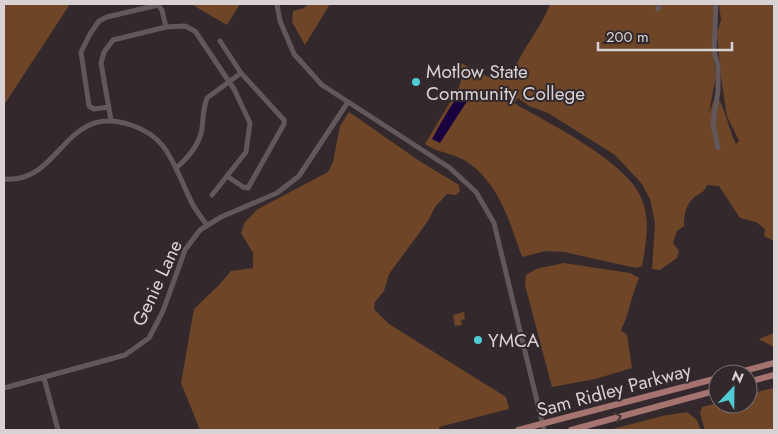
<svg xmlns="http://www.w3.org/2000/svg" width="778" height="434" font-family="Jost,sans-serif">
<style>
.green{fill:#6e4527}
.water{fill:#19003e}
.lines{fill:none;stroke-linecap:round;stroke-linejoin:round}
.minor{stroke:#62575a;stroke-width:5}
.major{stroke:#a57471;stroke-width:6}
.oneway{stroke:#4a383b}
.poi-dot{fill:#51ccd4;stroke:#33292d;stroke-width:2}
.labels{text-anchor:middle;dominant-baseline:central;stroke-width:4;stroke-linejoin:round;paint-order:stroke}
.poi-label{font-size:19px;fill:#d8d2d4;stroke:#33292d;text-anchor:start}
.street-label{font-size:19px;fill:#d8d2d4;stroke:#33292d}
</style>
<rect width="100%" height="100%" fill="#33292d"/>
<path class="green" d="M4,4H70L4,105Z
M191,4H240L227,25Z
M308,4H330L305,45L292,22L293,11L304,8Z
M550,4H716L712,49L716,75L709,113L716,95C726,109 728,128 736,144L739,141L727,116L721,78L717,33L721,20L719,4H774V241L764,236L765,229L756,222L740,218L719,186L707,185C704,192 702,192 696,196C686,203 684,214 684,226L677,231L673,243L679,251L677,258L660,270L652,269L655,223L650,199L642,184L615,155L548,113L529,106L518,98L514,103C548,123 631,163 643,202C650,223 646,244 642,266L636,268L564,252L546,251L522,257C510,223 500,186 470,164C454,152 439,154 425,144L459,87L462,77L459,62L488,77L492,76L511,80C519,51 540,31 550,4Z
M349,112L421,162L459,185L460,191L456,195L447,194L435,207L428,221L389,274L384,291L375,302L374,309L389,324L506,397L509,409L439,427V430H200L181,383L194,309L219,285L231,271L253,268V253L241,233L245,222L258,209L328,172L333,162L340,126Z
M564,263L630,273L639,278C631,295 630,313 621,330L627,335L632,368L595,379L552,387L525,285L526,275L536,269Z
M464,312L465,319L461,320L462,325L455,326L453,315Z
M774,333V347L759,339Z
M774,388V430H705L700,413L702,407L718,403L748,404V394Z
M687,412L697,420L701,430H609L662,416Z"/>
<path class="water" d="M464,89L471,95L440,143L432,139C438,128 456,95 464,89Z"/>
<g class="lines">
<path class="minor" d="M277,4L280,21L294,54L322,85L450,168L476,192L494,223L544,430
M716,4L714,51L718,66V91L713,123L718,148
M658,9L659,4
M220,41L241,73
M109,107L94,109L89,106L81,52L90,34L99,21L107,17L158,5L162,10L166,27
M111,120L101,63L104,52L113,40L166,27L185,26L195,31L234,89L250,123L246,152L212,195
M176,168C188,158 199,145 202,129C203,118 203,108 207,98L241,73L284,120V124L248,188L243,187L227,176
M4,179C62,184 63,102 131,125C143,129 155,136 163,146C176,163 182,184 192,203C196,211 202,218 207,225
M44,378L58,430
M4,388L125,355L149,338L163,311L185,250L200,230L221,217L277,193L299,176L348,102"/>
<path class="major" d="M733,374L774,363
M748,382L774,375
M518,430L718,378
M571,430L718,390"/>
</g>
<defs><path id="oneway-chevron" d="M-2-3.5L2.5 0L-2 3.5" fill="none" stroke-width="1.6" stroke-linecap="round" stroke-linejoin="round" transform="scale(1.25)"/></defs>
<use class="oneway" href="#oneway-chevron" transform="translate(618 417) rotate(-15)"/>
<g class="poi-dot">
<circle cx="416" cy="82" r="5"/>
<circle cx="478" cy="340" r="5"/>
</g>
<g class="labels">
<g class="poi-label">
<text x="426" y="71">Motlow State<tspan x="426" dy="22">Community College</tspan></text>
<text x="488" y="340">YMCA</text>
</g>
<g class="street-label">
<text transform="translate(157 283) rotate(-65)">Genie Lane</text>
<text transform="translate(614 390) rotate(-15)">Sam Ridley Parkway</text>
</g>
</g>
<rect width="778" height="434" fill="none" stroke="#d8d2d4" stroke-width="10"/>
<g transform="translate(733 389) rotate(22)"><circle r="24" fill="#33292d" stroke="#756d70"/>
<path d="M0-4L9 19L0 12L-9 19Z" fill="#51ccd4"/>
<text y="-8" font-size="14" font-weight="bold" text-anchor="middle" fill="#d8d2d4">N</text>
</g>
<path d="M598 42v8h134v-8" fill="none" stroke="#d8d2d4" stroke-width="2.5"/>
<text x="606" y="42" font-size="15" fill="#d8d2d4" stroke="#33292d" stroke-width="4" paint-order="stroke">200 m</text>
</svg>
